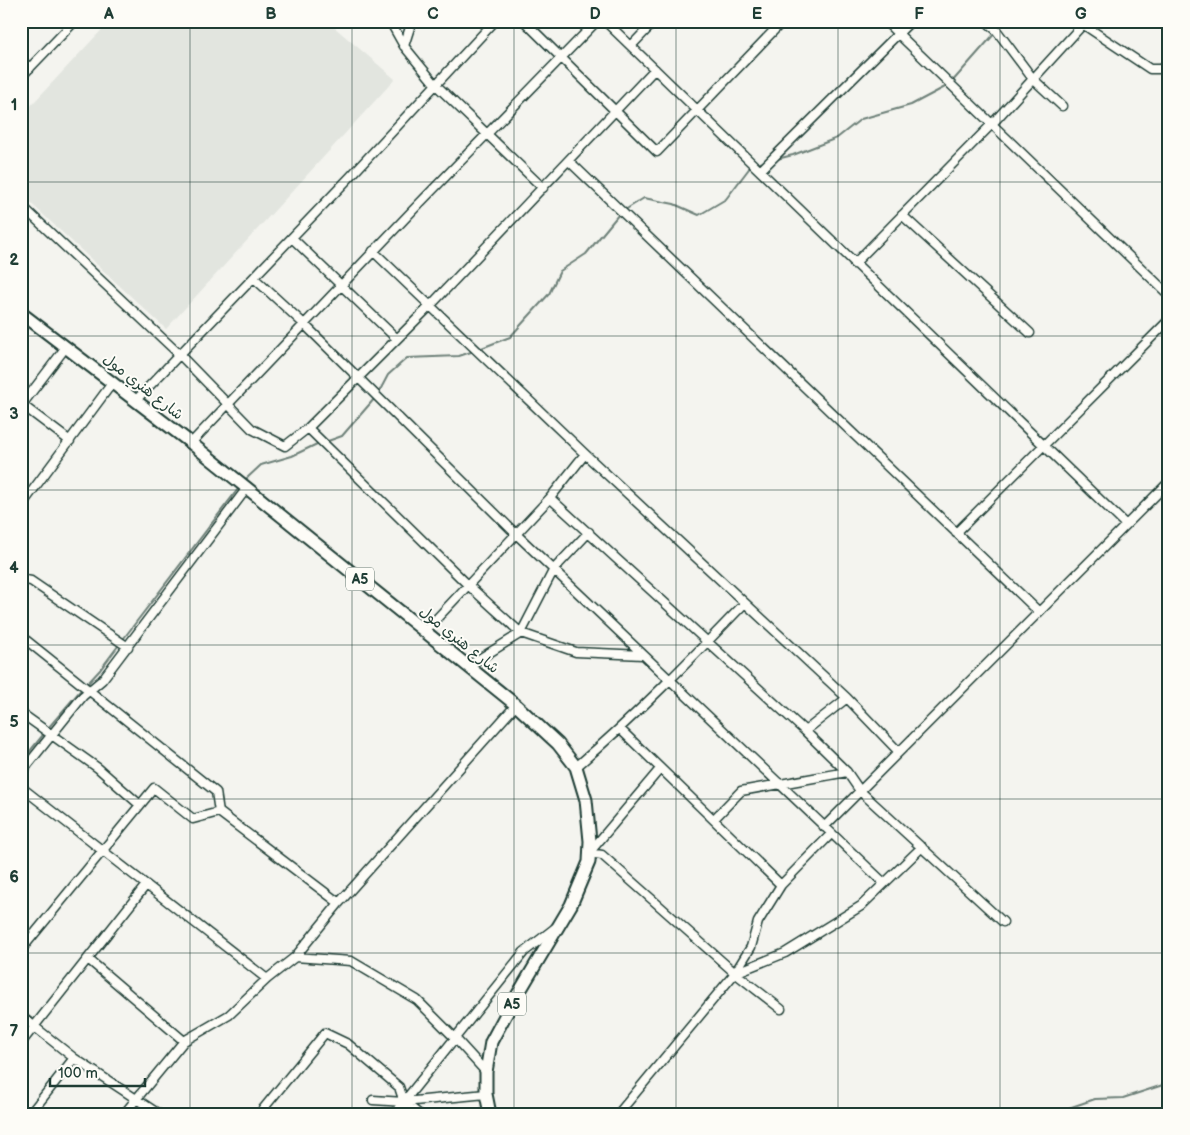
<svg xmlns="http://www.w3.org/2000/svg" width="1190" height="1135" font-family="'Balsamiq Sans','Playpen Sans Arabic',sans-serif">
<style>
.built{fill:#e2e5df}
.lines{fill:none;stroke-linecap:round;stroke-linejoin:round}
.stream{stroke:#6e8179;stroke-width:2}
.minor-casing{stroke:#1f3d34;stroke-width:11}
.highway-casing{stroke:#1f3d34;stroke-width:15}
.minor{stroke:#fdfcf7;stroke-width:8}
.highway{stroke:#fdfcf7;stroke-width:11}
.grid{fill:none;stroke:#1f3d34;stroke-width:1;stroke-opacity:0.55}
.labels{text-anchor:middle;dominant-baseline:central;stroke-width:4;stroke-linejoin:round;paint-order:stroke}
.shield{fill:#fdfcf7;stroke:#62766e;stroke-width:1}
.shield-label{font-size:14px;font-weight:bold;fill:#1f3d34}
.street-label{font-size:15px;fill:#1f3d34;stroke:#fdfcf7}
.neatline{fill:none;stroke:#1f3d34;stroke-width:2}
.grid-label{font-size:16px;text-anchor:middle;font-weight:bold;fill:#1f3d34}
</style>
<rect width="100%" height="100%" fill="#f4f4ef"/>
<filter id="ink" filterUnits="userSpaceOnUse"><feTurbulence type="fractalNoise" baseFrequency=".02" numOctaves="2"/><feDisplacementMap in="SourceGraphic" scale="10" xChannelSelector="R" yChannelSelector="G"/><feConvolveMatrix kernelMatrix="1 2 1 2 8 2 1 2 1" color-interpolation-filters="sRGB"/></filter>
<g filter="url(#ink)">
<path class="built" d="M110,21H327L395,79L166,329L21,194V116Z"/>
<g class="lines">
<path class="stream" d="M999,28L1004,21
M951,83L996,32
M777,159L793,155L837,138L861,119L911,105L947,86
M755,164L765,162
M625,210L644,198L674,204L699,215L726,199L751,166
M479,349L510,337L549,294L560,271L586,254L619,214
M378,394L388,375L407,358L459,356L474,351
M328,441L342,436L375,398
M246,479L261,465L292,456L317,444
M124,638L238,489
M88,683L100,670L118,646
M49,727L80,691
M21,762L43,735
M1051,1114L1095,1099L1123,1098L1169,1083"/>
<defs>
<path id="minor" d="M390,21L404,46L435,84L543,188
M524,21L657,152L783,21
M605,21L1125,524
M885,21L1169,295
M986,21L997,31L1033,79L1062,106
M1078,21L1150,69H1162L1169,62
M404,46L412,21
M631,46L655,21
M21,60L30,68
M21,77L75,21
M569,161L1038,611
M760,171L911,21
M21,205L180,355L252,429L285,446L308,428L430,306L655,69
M902,215L1030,333
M292,238L397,339
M373,251L585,454L847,698L898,751
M854,264L992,124L1086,21
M254,278L304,324L516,534L884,883
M136,400L350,177L495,21
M21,404L70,441
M21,406L66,347
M308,428L468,585L521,633L576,652L643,655
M191,443L414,209L597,21
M550,498L805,731L847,772L860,791L1003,922
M21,506L113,382
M956,533L1169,320
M21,579L31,581L128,647
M424,632L550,498L585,454
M21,636L216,792L219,812
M468,666L521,633L554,569L589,532
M21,713L98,768L140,805
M620,729L781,885
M805,731L847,698
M576,767C636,716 690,660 745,603
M21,773L83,696L102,680L247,488
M21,787L267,979
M714,819L741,791L847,772
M824,827L1169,482
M589,853L602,855L735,973L781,1009
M589,853L660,769
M21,950L154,788L193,819L219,812L339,903
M295,957L351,961L417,1000L454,1037L486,1072
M88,959L184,1041
M735,973L785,953L861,906L922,847
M21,1016L74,1058L159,1114
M21,1043L146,885
M373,1100L404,1102L419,1114
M30,1114L74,1058
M124,1114L184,1041L229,1015L267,979L295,957L339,903L516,705
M259,1114L325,1033L348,1044L399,1087L404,1102L486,1094
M394,1114L524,952L555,928
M618,1114L735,973L751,947L758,922L781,885L831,834"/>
<path id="highway" d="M21,313L191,443L516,705L558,744L576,767L586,800L590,841L589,862L571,905L505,1016L491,1042L486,1072V1094L490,1114"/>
</defs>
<use href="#minor" class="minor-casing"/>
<use href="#highway" class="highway-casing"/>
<use href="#minor" class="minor"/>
<use href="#highway" class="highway"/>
</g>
</g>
<path class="grid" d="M190,21V1114M352,21V1114M514,21V1114M676,21V1114M838,21V1114M1000,21V1114M21,182H1169M21,336H1169M21,490H1169M21,645H1169M21,799H1169M21,953H1169"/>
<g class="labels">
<g class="shield">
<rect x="346" y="567.5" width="28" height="23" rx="4"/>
<rect x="498" y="992.5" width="28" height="23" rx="4"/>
</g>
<g class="shield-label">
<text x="360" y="579">A5</text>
<text x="512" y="1004">A5</text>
</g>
<g class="street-label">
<text transform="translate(143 387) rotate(38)">شارع هنري مول</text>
<text transform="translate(459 640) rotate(39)">شارع هنري مول</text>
</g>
</g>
<rect width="1190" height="1135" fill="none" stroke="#fdfcf7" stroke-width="55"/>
<path d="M50 1078v8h95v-8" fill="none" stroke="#1f3d34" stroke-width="2.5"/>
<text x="58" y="1078" font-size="15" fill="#1f3d34" stroke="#fdfcf7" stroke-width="4" paint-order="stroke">100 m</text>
<rect x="28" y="28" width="1134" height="1080" class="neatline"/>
<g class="grid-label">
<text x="109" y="19">A</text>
<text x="271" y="19">B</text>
<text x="433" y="19">C</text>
<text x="595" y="19">D</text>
<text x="757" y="19">E</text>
<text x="919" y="19">F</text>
<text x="1081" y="19">G</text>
<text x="14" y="110">1</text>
<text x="14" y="265">2</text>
<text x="14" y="419">3</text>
<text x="14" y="573">4</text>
<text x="14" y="727">5</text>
<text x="14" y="882">6</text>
<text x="14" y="1036">7</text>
</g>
</svg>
